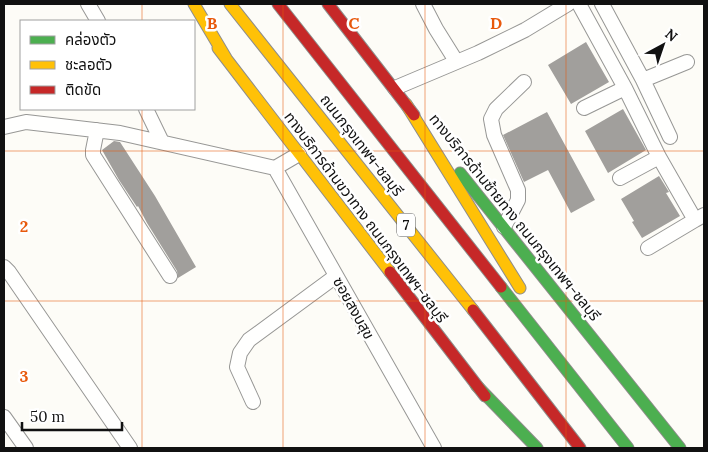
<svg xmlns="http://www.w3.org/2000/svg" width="708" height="452" font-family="Lora,'Noto Sans Thai',serif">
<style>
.building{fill:#a19f9c}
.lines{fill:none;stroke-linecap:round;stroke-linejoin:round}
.street-casing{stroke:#979795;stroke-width:16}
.fast-casing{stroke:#8e8d8b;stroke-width:13}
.slow-casing{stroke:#8e8d8b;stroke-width:13}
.jam-casing{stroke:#8e8d8b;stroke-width:13}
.street{stroke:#fffffe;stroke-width:14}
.fast{stroke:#4caf50;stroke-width:11}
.slow{stroke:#ffc107;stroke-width:11}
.jam{stroke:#c62828;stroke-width:11}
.grid{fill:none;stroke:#e8590c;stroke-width:1;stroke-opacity:0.55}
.labels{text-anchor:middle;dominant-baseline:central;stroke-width:5;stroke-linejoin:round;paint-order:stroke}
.shield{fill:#fff;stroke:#585858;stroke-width:1}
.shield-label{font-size:14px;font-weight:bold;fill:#111}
.street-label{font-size:15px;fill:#111;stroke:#fff}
.grid-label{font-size:16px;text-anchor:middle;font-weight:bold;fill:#e8590c;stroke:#fff;stroke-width:5;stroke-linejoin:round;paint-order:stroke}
</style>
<rect width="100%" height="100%" fill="#fdfcf7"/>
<path class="building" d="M586,42L609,82L571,104L548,65Z
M623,109L646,150L608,173L585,131Z
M547,112L595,200L571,213L548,170L524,182L503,135Z
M114,141L120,142L155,196L196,267L178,278L177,271L147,223L138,206L137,207L119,180L102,150Z
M659,176L669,192L666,193L680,216L642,238L632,222L634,221L621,199Z"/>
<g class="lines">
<defs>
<path id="street" d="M88,4L98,21
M423,4L436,29L456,61
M579,4L625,88L659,157L695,220L704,215
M602,4L643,80L670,137
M643,80L687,62
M395,88L478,53L525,30L568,4
M584,108L625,88
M146,109L162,142
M4,127L26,122L120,133L275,168L299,154
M97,130L93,150V155L170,276
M275,168L434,448
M620,178L659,157
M504,227L518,200V190L494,135L491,119L496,109L524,82
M648,248L695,220
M4,267L9,272L130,448
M253,402L237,367L240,353L249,340L336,276
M4,417L26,448"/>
<path id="fast" d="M460,173L680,448
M501,287L628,448
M476,385L537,448"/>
<path id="slow" d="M194,4L226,58
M230,4L473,310
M218,48L390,272
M406,104L520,288"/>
<path id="jam" d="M278,4L501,287
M328,4L414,115
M390,272L485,396
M473,310L580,448"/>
</defs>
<use href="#street" class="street-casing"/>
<use href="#fast" class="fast-casing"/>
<use href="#slow" class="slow-casing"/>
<use href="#jam" class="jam-casing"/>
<use href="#street" class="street"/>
<use href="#fast" class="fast"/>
<use href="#slow" class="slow"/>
<use href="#jam" class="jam"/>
</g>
<path class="grid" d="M142,4V21M283,4V448M425,4V448M566,4V448M142,109V448M4,151H704M4,301H704"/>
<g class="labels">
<rect class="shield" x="397" y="213.5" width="18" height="23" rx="4"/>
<g class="shield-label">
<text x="406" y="225">7</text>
</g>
<g class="street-label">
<text transform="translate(362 145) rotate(52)">ถนนกรุงเทพฯ-ชลบุรี</text>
<text transform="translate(366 217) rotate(53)">ทางบริการด้านขวาทาง ถนนกรุงเทพฯ-ชลบุรี</text>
<text transform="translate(515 217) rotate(51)">ทางบริการด้านซ้ายทาง ถนนกรุงเทพฯ-ชลบุรี</text>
<text transform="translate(354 308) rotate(61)">ซอยสงบสุข</text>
</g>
</g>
<g class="grid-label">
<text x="212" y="29">B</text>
<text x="354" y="29">C</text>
<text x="496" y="29">D</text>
<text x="24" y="232">2</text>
<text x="24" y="382">3</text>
</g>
<rect width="708" height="452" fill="none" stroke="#111111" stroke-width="10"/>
<rect x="20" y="20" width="175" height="90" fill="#ffffff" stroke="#a0a0a0"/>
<rect x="30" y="36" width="25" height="8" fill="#4caf50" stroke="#a0a0a0"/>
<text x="65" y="45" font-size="15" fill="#111111">คล่องตัว</text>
<rect x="30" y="61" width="25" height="8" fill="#ffc107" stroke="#a0a0a0"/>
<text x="65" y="70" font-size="15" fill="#111111">ชะลอตัว</text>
<rect x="30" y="86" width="25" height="8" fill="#c62828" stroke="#a0a0a0"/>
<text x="65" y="95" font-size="15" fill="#111111">ติดขัด</text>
<g transform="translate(663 45) rotate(40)" stroke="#ffffff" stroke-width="4" paint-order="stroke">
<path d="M0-4L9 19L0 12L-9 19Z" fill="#111111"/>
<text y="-8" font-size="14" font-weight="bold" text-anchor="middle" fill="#111111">N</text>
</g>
<path d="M22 422v8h100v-8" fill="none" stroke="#111111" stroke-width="2.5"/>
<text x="30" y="422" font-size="15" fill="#111111" stroke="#ffffff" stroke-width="4" paint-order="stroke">50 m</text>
</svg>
